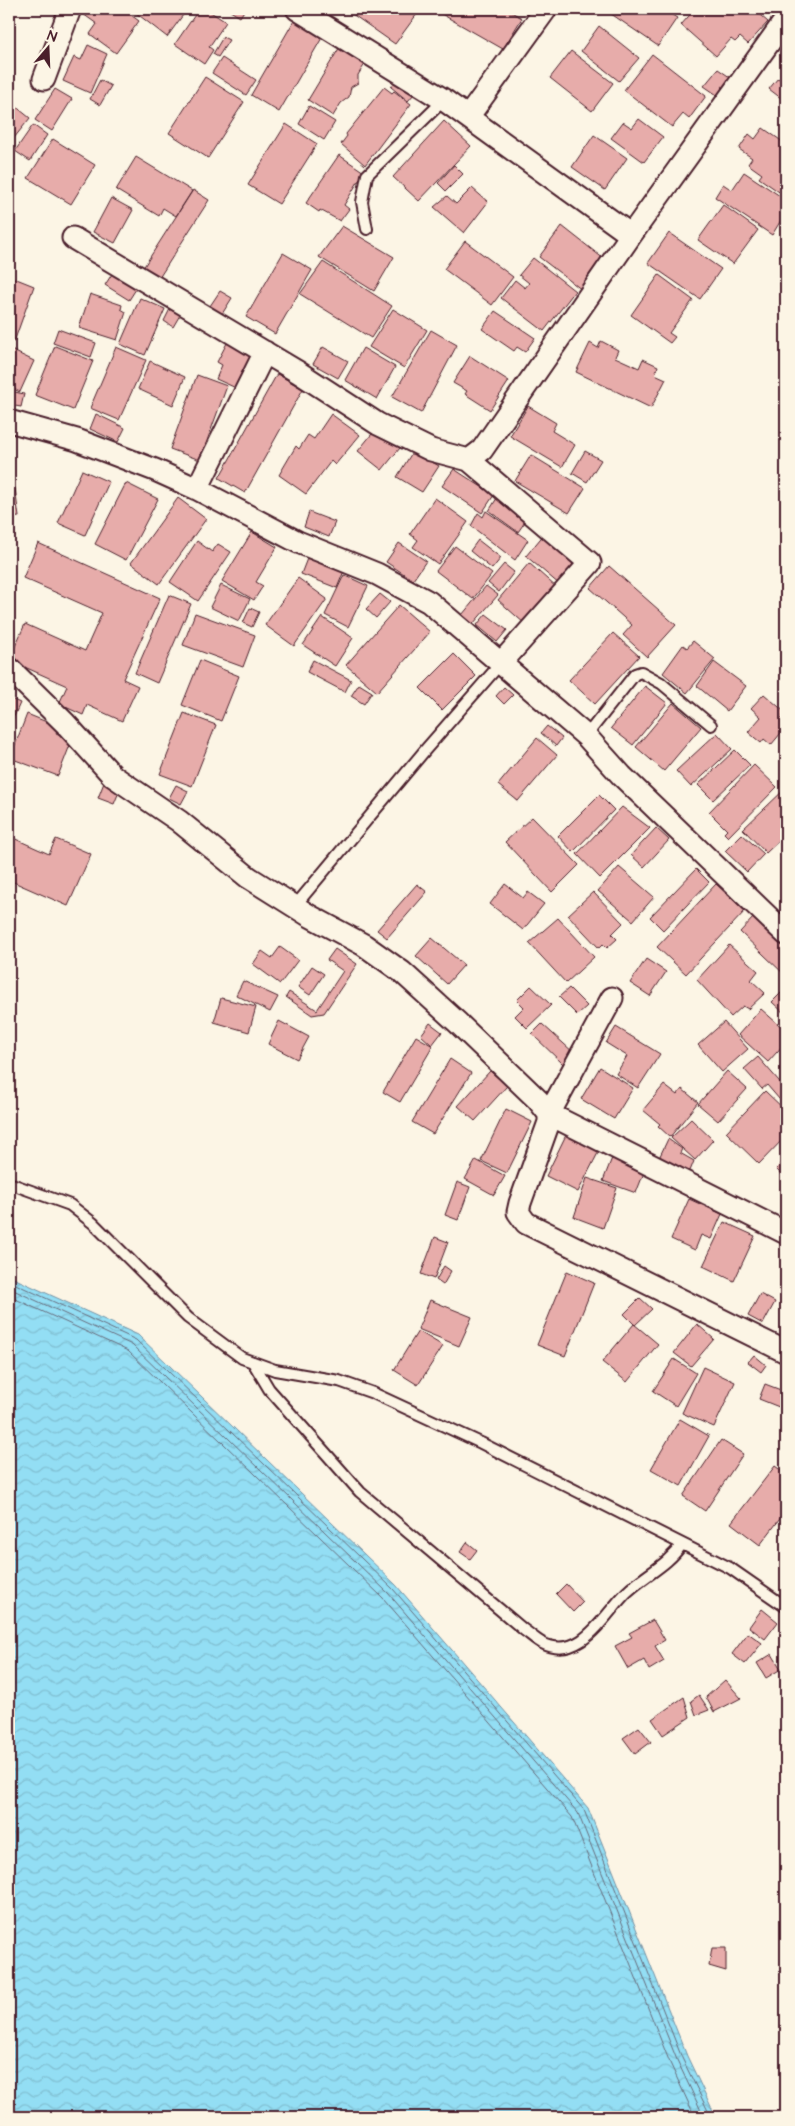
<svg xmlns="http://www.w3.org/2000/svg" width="795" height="2126" font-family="'Architects Daughter',sans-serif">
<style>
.water{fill:url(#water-waves);stroke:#7692a4}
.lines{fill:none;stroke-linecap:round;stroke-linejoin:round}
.shore{stroke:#676b7b;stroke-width:1}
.building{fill:#e7acaa;stroke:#4a1f2b}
.lane-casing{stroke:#4a1f2b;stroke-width:14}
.street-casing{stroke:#4a1f2b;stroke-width:25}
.lane{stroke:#fcf5e5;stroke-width:10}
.street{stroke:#fcf5e5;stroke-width:21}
</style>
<defs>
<pattern id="water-waves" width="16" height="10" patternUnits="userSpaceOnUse" patternTransform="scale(1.25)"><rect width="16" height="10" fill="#93def4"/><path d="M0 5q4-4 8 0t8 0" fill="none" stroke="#80bed1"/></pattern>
</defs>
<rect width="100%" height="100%" fill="#fcf5e5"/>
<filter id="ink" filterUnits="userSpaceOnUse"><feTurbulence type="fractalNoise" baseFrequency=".02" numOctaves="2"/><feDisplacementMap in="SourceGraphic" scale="10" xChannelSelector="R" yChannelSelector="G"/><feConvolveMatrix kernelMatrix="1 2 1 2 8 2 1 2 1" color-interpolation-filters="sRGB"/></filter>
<g filter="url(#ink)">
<path class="water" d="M9,1276L138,1335L396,1585L588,1808L687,2056L716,2117H9Z"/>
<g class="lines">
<path class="shore" d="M9,1281L136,1340L393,1589L584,1810L682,2058L711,2117
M9,1288L132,1345L388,1593L578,1813L677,2060L704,2117
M9,1296L128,1351L383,1598L572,1817L670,2063L695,2117"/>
</g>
<path class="building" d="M87,9H123L139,21L116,53L90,34L97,24L83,14Z
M131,9H175L183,15L167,37Z
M199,9H206L226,22L209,47L213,50L204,64L175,44Z
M227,9H245L240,17Z
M345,9H410L417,14L395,44Z
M440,9H506L522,18L503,49L438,12Z
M604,9H663L677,18L658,46Z
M695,9H753L768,22L748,44L740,37L735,42L731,39L716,56L681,25Z
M295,19L323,36L279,112L251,95Z
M599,26L639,58L619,81L581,51Z
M223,37L229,40L218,57L213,54Z
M88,45L107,54L90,93L63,81L74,57L81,60Z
M341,45L367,61L358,75V83L351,87L349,97L341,103L333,116L308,100Z
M571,51L613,83L592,111L550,78Z
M652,54L706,96L689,119L683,114L672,127L624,90Z
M222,58L256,80L246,95L212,73Z
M718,69L737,82L723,99L704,86Z
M205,77L244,102L208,158L169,133Z
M778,78L786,84V102L769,89Z
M100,80L111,86L100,105L90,99Z
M397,80L414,94L408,101L391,87Z
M384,87L392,93L394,91L411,104L365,165L341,144L347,136L346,134Z
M55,89L72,99L52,131L35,120Z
M9,101L30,118L14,138L9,134Z
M309,106L335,122L324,140L299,124Z
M639,119L663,137L644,162L611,138L623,122L632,128Z
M444,121L471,146L419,201L393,177Z
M286,124L317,144L279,204L248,185Z
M33,125L47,135L30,161L15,151Z
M763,128L786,144L785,196L759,178L762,174L748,164L752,158L739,149L749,134L755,139Z
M594,135L627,158L605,190L572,167Z
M53,139L95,165L71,204L28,178Z
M339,155L364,172L344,205L349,209L340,221L320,210L319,212L306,203Z
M136,157L192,191L176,216L163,208L159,216L116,190Z
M454,165L463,174L446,191L438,183Z
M744,172L786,200V212L772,235L715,197L723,184L732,190Z
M472,188L488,202L464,233L434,207L447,196L456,204Z
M193,190L209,200L159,278L143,268Z
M111,198L133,210L115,243L93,232Z
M723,205L758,230L733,264L698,240Z
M342,226L394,257L374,291L319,257Z
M562,226L609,263L586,293L539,257Z
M669,233L721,269L700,299L648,263Z
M465,241L513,277L492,305L444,269Z
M283,253L312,270L275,334L246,317Z
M533,258L575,291L544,331L501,298L515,280L525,288L529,283L519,275Z
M323,262L392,306L371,338L300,294Z
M112,274L136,289L129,300L105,285Z
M659,275L693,300L669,333L675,337L670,343L631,315Z
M9,276L34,286L14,342L9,340Z
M220,291L232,298L222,314L210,306Z
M90,294L122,305L121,309L126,312L117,340L79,328Z
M140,298L165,309L145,355L120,344Z
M170,309L180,315L173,327L164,321Z
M393,309L427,330L404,368L369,347Z
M495,311L535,338L525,352L517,347L514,351L482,329Z
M58,329L96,343L91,357L53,343Z
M431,330L457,345L421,413L392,397Z
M601,341L618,350L615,357L639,368L643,359L658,366L655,374L666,379L651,408L576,372L590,343L598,348Z
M227,343L252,354L236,388L216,379L222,365L217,362Z
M55,346L93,361L73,410L35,395Z
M116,347L146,360L119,420L90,408Z
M323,347L348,361L338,378L313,364Z
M363,348L395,367L377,399L345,380Z
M9,349L34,361L20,392L9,387Z
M470,356L509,381L490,410L465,394L467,391L453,383Z
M150,361L185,377L173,405L138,389Z
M277,374L303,389L245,493L219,478Z
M197,375L227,386L200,460L170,449Z
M10,391L24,394L21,407L9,405Z
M528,406L556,423L552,431L575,445L562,467L510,436Z
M96,414L125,428L118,442L90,429Z
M331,414L360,435L335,465L331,461L306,494L279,475L296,446L299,449L308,435L314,439Z
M376,429L400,448L382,470L358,451Z
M413,451L439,466L422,492L397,477Z
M585,451L601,460L587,482L572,473Z
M531,455L585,488L569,513L515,481Z
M454,469L494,495L482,513L442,486Z
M82,470L109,482L85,535L58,523Z
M126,483L158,499L126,560L95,544Z
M15,488L19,517L9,518V489Z
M178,498L206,519L159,584L131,563Z
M435,498L468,522L438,564L413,547L418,540L410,534Z
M497,498L527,519L518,532L489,511Z
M486,511L528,540L515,560L471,526L478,513L483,517Z
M309,512L335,522L329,537L304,527Z
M252,532L277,547L256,582L263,586L254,600L222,581Z
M545,533L579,562L560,585L526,556Z
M478,540L501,558L492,569L470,551Z
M197,541L212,552L218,544L231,552L198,601L170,582Z
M38,543L160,598L123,679L138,686L122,721L87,705L83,715L59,704L67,686L9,660L25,624L85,651L102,613L23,578Z
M399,543L426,561L413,580L386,562Z
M455,546L492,574L473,599L436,571Z
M308,556L344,571L337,588L301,574Z
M529,563L557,588L525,624L498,600Z
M504,564L514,572L499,592L488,583Z
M609,566L676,625L647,657L623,635L632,625L590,588Z
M344,575L368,586L348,627L325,615Z
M298,578L327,599L294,646L265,625Z
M221,585L250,599L239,621L210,607Z
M486,586L498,595L473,624L462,615Z
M380,594L390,602L376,618L366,609Z
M169,595L191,604L157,683L135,673Z
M399,605L430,632L377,692L346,665Z
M250,608L259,612L252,627L243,623Z
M195,613L255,635L243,667L183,645Z
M486,614L507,630L497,642L477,625Z
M322,617L353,638L335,666L303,645Z
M613,633L639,656L595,704L569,680Z
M693,641L715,659L687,693L663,673L683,645L687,648Z
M454,654L476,676L442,710L420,688Z
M200,660L239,676L221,721L182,705Z
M313,660L351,680L345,692L307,672Z
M714,662L746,686L727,711L697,686Z
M359,684L372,692L364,704L351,696Z
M645,686L667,703L633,745L611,728Z
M504,687L513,695L504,704L496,696Z
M764,694L786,713L781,718L786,723V727L771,745L764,739L761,743L748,732L761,717L751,708Z
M9,698L20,703L9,728Z
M673,703L701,727L664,771L636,747Z
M184,713L216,725L192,786L160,774Z
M27,714L59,727L56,733L72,740L58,776L10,758Z
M547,726L562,738L556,746L541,733Z
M717,733L732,749L691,787L676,771Z
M537,738L557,755L518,801L498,785Z
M735,750L750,765L713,800L698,785Z
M754,765L777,787L728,837L724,833L727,830L709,812Z
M105,780L121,787L114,804L98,798Z
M176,785L188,791L181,804L169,798Z
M786,788V834L766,853L743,829Z
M599,795L614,810L573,852L558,836Z
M622,807L650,828L600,878L577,854Z
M532,817L579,865L552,892L505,842Z
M656,828L669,840L644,867L631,855Z
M742,834L764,854L747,872L725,851Z
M11,837L49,854L56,839L91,854L68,906L9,880V842Z
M619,867L654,897L633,921L598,891Z
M696,869L709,882L663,930L650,917Z
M417,884L427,892L387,938L377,930Z
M505,884L523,898L528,892L544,904L523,930L490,904Z
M716,884L745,911L686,974L657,947Z
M593,892L623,923L612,934L617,939L607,948L603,944L599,948L568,915Z
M754,917L786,948V976L740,932Z
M558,918L594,957L566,983L529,943Z
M432,938L464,965L447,984L416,956Z
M729,945L758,971L751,980L765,993L748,1009L743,1006L731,1017L697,980Z
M280,947L298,960L280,984L253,964L262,951L272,958Z
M335,949L357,964L324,1013L312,1015L286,997L289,992L317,1010L343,971L327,960Z
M646,959L666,972L650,996L630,983Z
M312,966L324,974L310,995L298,987Z
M243,981L278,997L270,1012L236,995Z
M531,986L551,1005L527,1028L515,1016L524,1007L517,1000Z
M569,988L587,1006L577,1015L559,997Z
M786,988V1015L772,1002Z
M221,998L256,1007L249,1032L214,1022Z
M761,1009L786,1031V1042L768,1062L738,1035Z
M279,1021L309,1037L297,1059L268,1044Z
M724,1022L748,1049L722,1072L698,1045Z
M430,1023L442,1032L432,1045L421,1035Z
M542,1024L574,1053L563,1064L532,1034Z
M616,1027L660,1054L638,1088L616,1074L627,1056L606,1043Z
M416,1036L433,1046L400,1102L383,1092Z
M758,1057L786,1089V1107L767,1085L762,1089L744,1069Z
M450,1059L471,1073L433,1134L412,1122Z
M600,1067L633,1088L614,1119L581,1099Z
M490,1071L507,1086L475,1121L458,1106Z
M727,1071L747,1089L718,1121L698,1104Z
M664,1085L677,1095L682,1089L698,1102L670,1137L658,1126L660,1124L643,1110Z
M765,1091L786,1111V1136L759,1164L726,1132Z
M506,1109L532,1122L507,1173L481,1161Z
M691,1119L713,1140L695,1160L671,1138Z
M566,1135L599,1151L578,1192L546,1176Z
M668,1139L682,1149L680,1153L694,1161L688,1176L659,1158Z
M612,1158L645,1170L636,1193L603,1181Z
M786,1159V1179L776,1169Z
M476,1160L505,1176L494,1195L465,1179Z
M587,1178L617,1188L603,1228L574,1217Z
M457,1182L470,1187L458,1220L445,1215Z
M689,1199L722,1214L711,1239L701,1235L695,1250L671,1239Z
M724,1222L755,1236L734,1281L703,1266Z
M435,1237L448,1242L434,1279L421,1274Z
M444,1266L451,1271L443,1285L436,1280Z
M567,1271L594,1283L565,1356L537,1345Z
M760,1294L775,1302L763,1324L748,1316Z
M640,1298L652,1309L635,1325L624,1314Z
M430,1300L472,1317L459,1346L418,1329Z
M634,1324L658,1344L627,1382L602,1362Z
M697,1324L714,1339L691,1366L674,1353Z
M418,1331L443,1346L418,1385L394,1370Z
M754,1355L766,1365L761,1372L748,1362Z
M674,1359L696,1373L676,1406L653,1391Z
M703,1367L735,1382L714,1427L682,1413Z
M765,1384L786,1392L784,1409L759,1399Z
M680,1419L709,1436L681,1486L651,1469Z
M721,1440L743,1454L705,1511L683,1496Z
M775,1466L786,1474V1511L760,1545L731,1523Z
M467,1542L477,1550L470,1559L460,1552Z
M566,1584L583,1602L573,1612L556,1594Z
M762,1609L778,1622L765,1639L749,1627Z
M653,1620L665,1640L655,1646L664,1661L649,1670L644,1660L628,1669L615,1646L632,1637L629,1633Z
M748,1633L762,1643L745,1664L732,1654Z
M772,1654L781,1669L766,1678L757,1663Z
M725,1680L741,1698L714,1712L706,1697Z
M699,1695L709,1710L696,1715L691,1701Z
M684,1697L690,1717L663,1735L652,1719Z
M639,1727L651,1742L635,1754L623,1738Z
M712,1948H726V1971L709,1966Z"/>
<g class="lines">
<defs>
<path id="lane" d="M367,229L362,202L367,175L444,100
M586,736L635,674L641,672L661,683L711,725
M295,906L426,749L501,663
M9,1183L70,1205L93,1223L188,1318L242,1358L275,1370L339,1381L373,1393L481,1443L730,1568L786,1607
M254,1364L269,1389L360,1492L524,1630C530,1634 536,1640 542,1643C581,1663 605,1613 627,1592C645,1575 668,1565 682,1544"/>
<path id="street" d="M297,9L444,100L631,235
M44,79L70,9
M468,117L546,9
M73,238L298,372L378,424L431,450L469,460L482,450L631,235L786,19
M9,421L77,440L155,470L197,489L298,542L377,574L429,602L586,736L622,776L786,934
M469,460L590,563L501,663
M197,489L265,352
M9,668L65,723L113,776L179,821L248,877L310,916L364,945L402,972L458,1023L538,1100L549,1114V1122L520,1203L518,1212L526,1223L786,1352
M612,998L549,1114L786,1233"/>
</defs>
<use href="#lane" class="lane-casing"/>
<use href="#street" class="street-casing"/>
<use href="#lane" class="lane"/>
<use href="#street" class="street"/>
</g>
</g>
<rect width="795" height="2126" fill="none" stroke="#fcf5e5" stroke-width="30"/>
<rect x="15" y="15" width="765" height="2096" fill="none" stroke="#4a1f2b" stroke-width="2" filter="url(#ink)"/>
<g transform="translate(48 48) rotate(19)" stroke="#fcf5e5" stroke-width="4" paint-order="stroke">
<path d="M0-4L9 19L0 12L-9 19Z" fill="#4a1f2b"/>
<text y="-8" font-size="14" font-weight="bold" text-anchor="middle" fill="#4a1f2b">N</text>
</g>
</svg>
